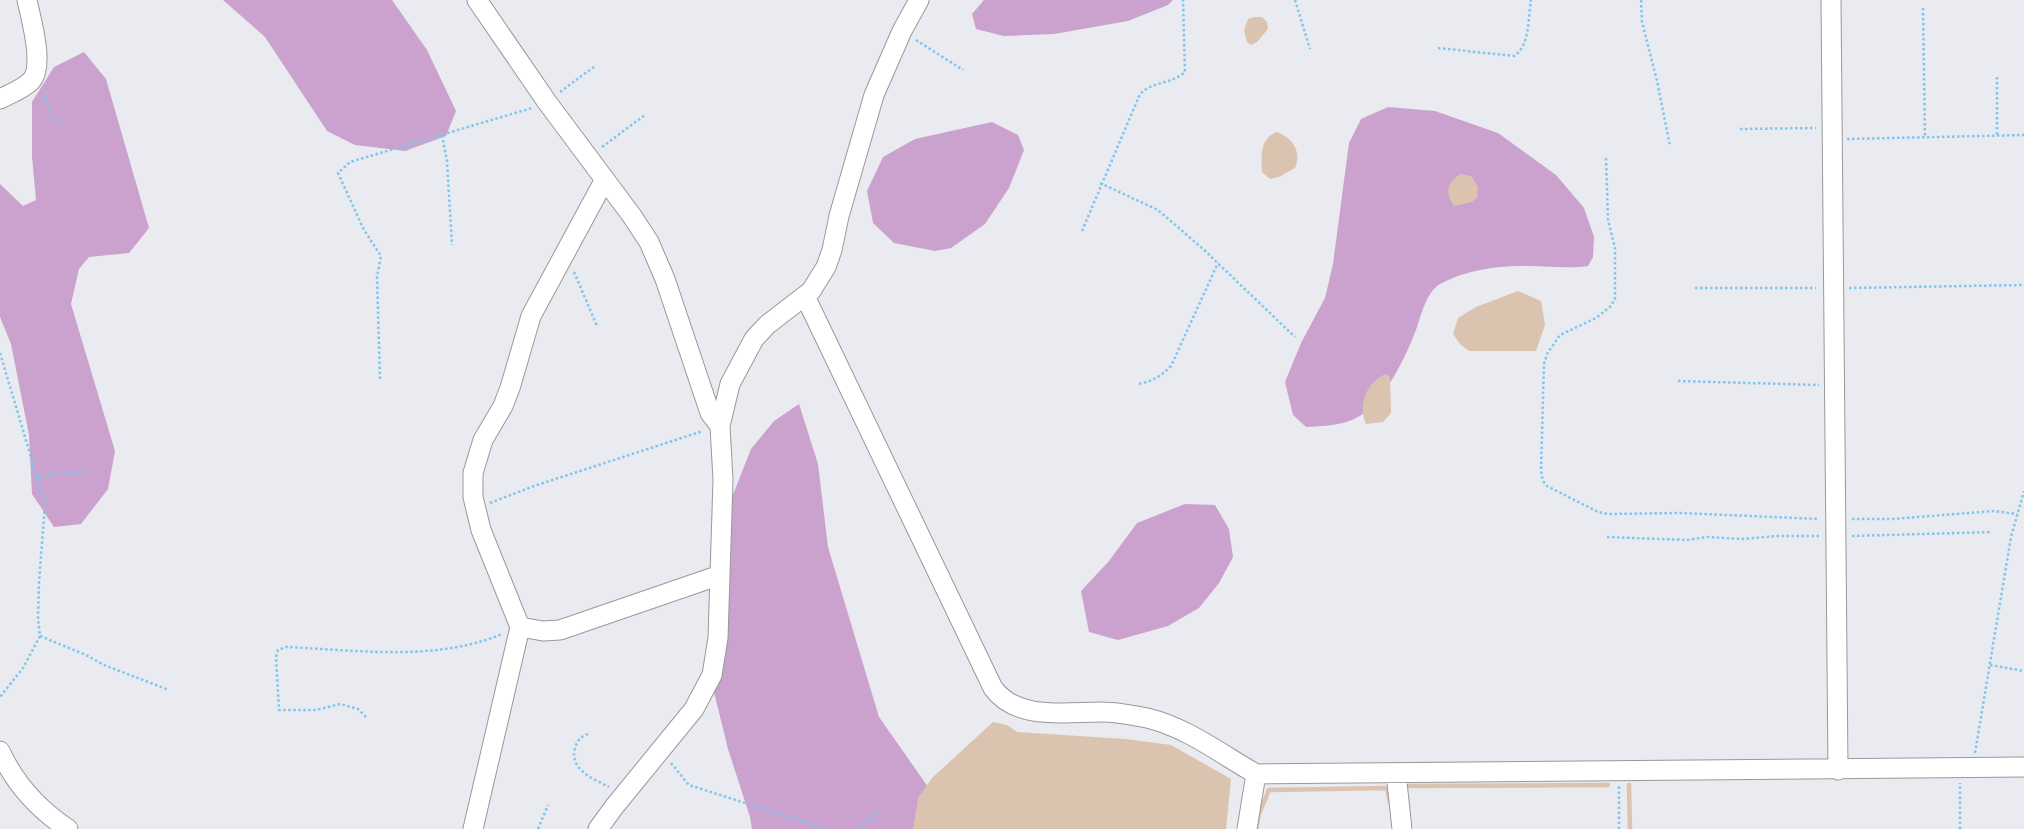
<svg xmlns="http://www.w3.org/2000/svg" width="2024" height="829" font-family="Montserrat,sans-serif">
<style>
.forest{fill:#cba2cd}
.water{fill:#dac4af}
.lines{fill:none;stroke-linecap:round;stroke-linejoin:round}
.stream{stroke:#dac4af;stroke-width:4.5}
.minor-casing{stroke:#999;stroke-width:21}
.path{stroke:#7ec6ee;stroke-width:2.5;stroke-dasharray:2.5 2.5;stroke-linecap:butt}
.minor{stroke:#fff;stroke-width:19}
</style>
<rect width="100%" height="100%" fill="#eaeaf1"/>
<path class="forest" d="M223,0H392L427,50L456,111L446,136L405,151L355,145L327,131L265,37Z
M984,0H1173L1168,5L1128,21L1054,34L1004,36L976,29L972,14Z
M84,52L106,79L149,228L129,253L89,257L79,269L71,304L115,451L108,489L81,524L54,527L32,494L29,435L11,344L0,317V184L23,206L36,200L32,157V102L54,67Z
M1388,107L1435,111L1498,133L1556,175L1584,208L1594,237L1593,257L1588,266C1568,269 1548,266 1528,266C1499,265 1465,270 1440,284C1426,293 1422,313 1417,327C1407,355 1384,403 1358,417C1342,426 1323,426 1306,427L1293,415L1285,382L1301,343L1325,298L1333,264L1349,143L1361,119Z
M992,122L1018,135L1024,150L1009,188L985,224L951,248L935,251L894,243L873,223L867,191L883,157L915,139Z
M799,404L818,464L828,547L879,717L926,784L942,829H752L750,817L728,749L711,680L710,593L721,525L751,449L774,421Z
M1185,504L1215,505L1229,529L1233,557L1219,583L1199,608L1168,626L1118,640L1089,632L1081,591L1109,561L1137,523Z"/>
<path class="water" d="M1254,17H1262L1267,22L1268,29L1257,42L1251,45L1247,42L1244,30L1248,19Z
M1277,132C1293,138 1302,152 1295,168L1279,177L1270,179L1262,172C1261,157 1260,137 1277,132Z
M1461,174L1471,176L1478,187L1477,197L1472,202L1454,206C1444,193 1448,181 1461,174Z
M1518,291L1541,301L1545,325L1536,351H1469L1460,344L1453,334L1458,318L1476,307Z
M1386,374L1390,377L1391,413L1383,422L1366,424C1357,406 1367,381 1386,374Z
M993,722L1007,725L1017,732L1126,739L1171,745L1231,779L1226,829H913L918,798L932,778Z"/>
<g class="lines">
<path class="stream" d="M1629,785L1630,829
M1405,786L1608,785
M1256,829L1259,814L1269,790L1387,788L1390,802"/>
<defs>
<path id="minor" d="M477,0L547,102L632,216L649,242L665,279L710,413L720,426
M1831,0L1838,770
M0,99C10,94 23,89 31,81C45,66 31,19 27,0
M805,296L993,688C1017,721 1066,712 1101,712C1115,712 1132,715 1147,718C1186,727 1221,754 1256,774L2024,767
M520,627L543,631L560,630L720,575
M0,751C15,784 38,809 68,829
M1396,773L1402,829
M473,829L520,627L481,530L473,497V473L483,440L503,406L510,388L531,316L604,181
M598,829L614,807L694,709L712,675L718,638L723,480L720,426L730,384L754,339L767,325L811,291L826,267L832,250L839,216L874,95L902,31L919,0
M1247,829L1256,774"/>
</defs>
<use href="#minor" class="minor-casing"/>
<path class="path" d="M1295,0L1310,49
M1641,0L1642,22L1657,81L1670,146
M1923,8L1925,138
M916,40L963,70
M1438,48L1514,56C1530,46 1528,18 1531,0
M1997,77V137
M44,91L51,116L62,126
M560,92L595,66
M1740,129L1816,128
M442,135L447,161L452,245
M1847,139L2024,135
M602,147L645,115
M1606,158L1608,220L1615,248V299L1611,306L1596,318L1560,335L1547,354L1544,364L1541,471L1543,481L1547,486L1598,512L1608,514L1681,513L1819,519
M1100,183L1158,210L1202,248L1295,337
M1082,231L1140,94C1153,81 1172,84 1185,72L1183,0
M574,272L597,326
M1695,288H1816
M1849,288L2024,285
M0,353L45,504L39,582L38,619L40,636L23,668L0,697
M380,379L377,277L381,256L364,230L338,173L350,162L532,108
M1678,381L1819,385
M1139,384C1153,381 1161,376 1171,366L1218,263
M38,476L88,472
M490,503L534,486L703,431
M1852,519H1892L1994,511L2017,514
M1852,536L1992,532
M1607,537L1687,540L1707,537L1742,539L1778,536H1819
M40,636L86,655L104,665L169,690
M1990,665L2024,671
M366,717L358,709L340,704L316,710H279L276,657L278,650L286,647C357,650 435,662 502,634
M588,734C581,736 577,741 575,748C569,770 594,779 609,787
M1975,753L2011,537L2024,491
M671,763L689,785L826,829
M538,829L548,805
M857,829L880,810
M1619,829V786
M1960,829V783"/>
<use href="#minor" class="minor"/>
</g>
</svg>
